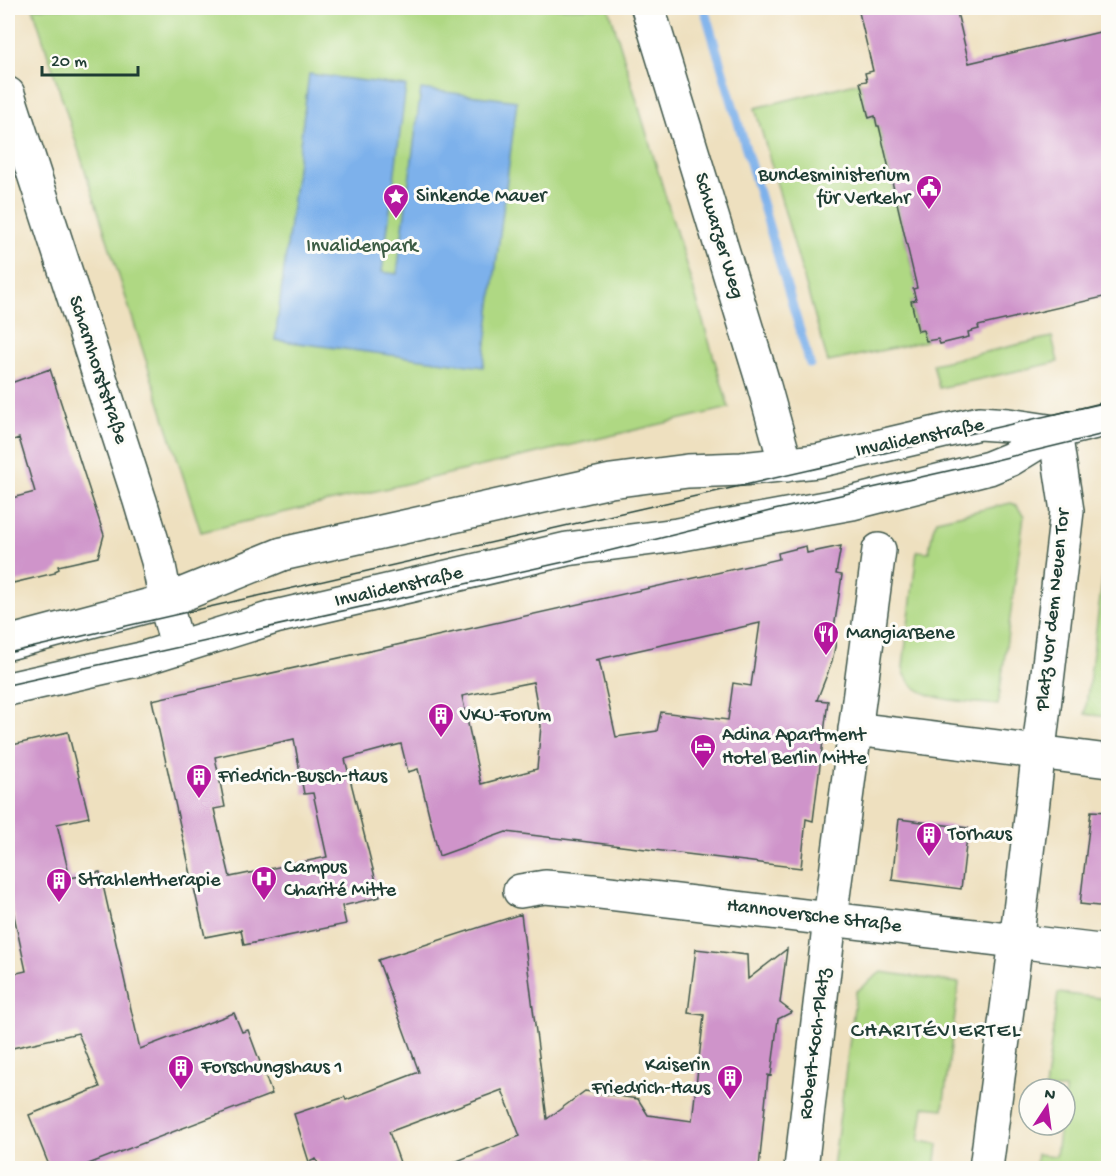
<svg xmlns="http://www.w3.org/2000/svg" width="1116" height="1176" font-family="'Gochi Hand',sans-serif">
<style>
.green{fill:#afd883;stroke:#678a5c;stroke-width:1.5}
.water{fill:#7db1eb;stroke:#4e7790;stroke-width:1.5}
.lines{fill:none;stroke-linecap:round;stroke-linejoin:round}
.stream{stroke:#7db1eb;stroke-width:9}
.building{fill:#cf94ca;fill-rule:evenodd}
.minor-casing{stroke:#3e5549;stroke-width:36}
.tertiary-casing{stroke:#3e5549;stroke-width:36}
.secondary-casing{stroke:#3e5549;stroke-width:36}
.minor{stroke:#fff;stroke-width:33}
.tertiary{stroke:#fff;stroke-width:33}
.secondary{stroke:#fff;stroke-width:33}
.tram{stroke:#1f3d34;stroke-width:1.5}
.labels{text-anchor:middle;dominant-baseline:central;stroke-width:6;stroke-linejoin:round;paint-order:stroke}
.poi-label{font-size:20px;fill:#1f3d34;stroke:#fdfcf7;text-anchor:start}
.street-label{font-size:20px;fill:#1f3d34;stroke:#fdfcf7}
.park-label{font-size:20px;fill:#3c5c44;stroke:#fdfcf7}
.quarter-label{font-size:22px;letter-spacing:1.5px;fill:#1f3d34;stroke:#fdfcf7}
</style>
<rect width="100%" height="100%" fill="#fdfcf7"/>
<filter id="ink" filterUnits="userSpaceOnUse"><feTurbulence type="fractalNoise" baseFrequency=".0167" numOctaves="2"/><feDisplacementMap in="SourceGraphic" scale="12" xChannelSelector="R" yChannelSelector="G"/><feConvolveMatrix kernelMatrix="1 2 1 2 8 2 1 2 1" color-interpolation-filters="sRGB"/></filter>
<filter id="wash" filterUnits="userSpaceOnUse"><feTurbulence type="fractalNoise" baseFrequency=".008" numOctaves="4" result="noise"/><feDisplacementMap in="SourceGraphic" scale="24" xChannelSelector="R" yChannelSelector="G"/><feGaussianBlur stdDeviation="1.35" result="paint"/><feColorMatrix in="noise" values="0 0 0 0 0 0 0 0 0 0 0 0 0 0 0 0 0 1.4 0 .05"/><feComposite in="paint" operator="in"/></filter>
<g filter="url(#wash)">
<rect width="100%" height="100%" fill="#eee0bf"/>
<path class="green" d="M33,8H609L729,408L201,532Z
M860,82L869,117L875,116L877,126H879L917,289L916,300L911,302L917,331L923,330L926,341L828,362L755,108Z
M1052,337L1058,362L939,388L933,364Z
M1011,503L1016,505L1024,516L998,705C970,701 908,704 903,667L917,551L929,552L933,529L937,520Z
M1108,537V717L1085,714Z
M881,972L959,983L943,1109L924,1107L919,1141L938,1144L935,1168H833L856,992Z
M1058,993L1108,999V1168H1035L1037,1154L1056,1156L1060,1125H1065V1089H1045Z"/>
<path class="water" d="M309,74L406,86L382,272L397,274L421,89L517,101L483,367L275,340Z"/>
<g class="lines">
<path class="stream" d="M704,8L810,364"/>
</g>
<g id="blocks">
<path class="building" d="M858,8H956L969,63L1108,30V296L978,326L979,329L968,332L969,337L940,344L938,339L926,341L923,330L918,331L911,301L916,300L913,289L917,288L879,126H877L875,116L869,118L860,82L867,81L865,73L873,71Z
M50,369L104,535L98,557L58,566L59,569L55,571V573L13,583L8,564V499L35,492L19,438L8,442V384Z
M806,546L807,553L841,546L836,574L842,575L832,642H836L832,662L817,700L828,701L813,821L806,819L801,868L506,832L439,856L418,769L408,772L401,744L345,759L380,897L342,906L346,924L244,945L241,930L205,937L152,700L779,559L778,553ZM760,623L751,686L733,683L728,720L661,712L657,731L616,737L599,660H595ZM533,682L541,726L537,769L481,784L462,696ZM294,739L304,794L313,793L327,857L230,877L214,809L225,807L215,757Z
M68,732L89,817L57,824L70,878L100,872L140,1049L234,1013L242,1032L248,1030L272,1094L78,1168H50L29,1115L100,1087L78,1033L8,1049V975L26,971L8,888V746Z
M1091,811L1108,812V907L1080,904Z
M899,819L968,828L961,889L892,880Z
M521,914L547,1119L585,1091L638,1099L648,1115L692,1121L704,1015L688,1013L696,949L747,955L748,979L787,949L780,1003L792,1012L778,1019L771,1076L768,1075L759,1168H680L642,1163L636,1168H443L442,1167L520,1136L502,1090L389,1132L402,1168H320L316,1159L309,1162L294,1114L345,1097L346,1100L419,1072L378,960Z"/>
</g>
</g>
<g filter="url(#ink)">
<use href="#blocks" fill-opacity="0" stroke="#3e5549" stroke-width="1.5"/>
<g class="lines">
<defs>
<path id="minor" d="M648,8L764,386L786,465
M8,94L140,501L158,561L169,616L178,648
M855,729L1108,761
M520,891L545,887L592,891L1016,941
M801,1168L830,919L879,550"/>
<path id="tertiary" d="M1016,941L1108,952
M986,1168L1021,903L1067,511L1055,432"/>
<path id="secondary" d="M8,643L166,601L282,554L611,481L688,471L742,469L817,461L979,423L1008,425L1055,432
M8,689L141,659L275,617L567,549L677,535L852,503L989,468L1011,459L1055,432L1108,419"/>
</defs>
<use href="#minor" class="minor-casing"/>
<use href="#tertiary" class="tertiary-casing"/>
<use href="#secondary" class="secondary-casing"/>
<use href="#minor" class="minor"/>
<use href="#tertiary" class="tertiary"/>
<use href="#secondary" class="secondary"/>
<path class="tram" d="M8,653L1108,402
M8,685L564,562L774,510L988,462L1108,433"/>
</g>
</g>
<defs>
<symbol id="civic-pin" viewBox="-11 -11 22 30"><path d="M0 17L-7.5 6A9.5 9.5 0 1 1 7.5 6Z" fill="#b5179e" stroke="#fdfcf7"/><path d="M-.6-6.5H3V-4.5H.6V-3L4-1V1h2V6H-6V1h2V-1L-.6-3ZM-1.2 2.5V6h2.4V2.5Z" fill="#fff"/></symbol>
<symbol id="sight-pin" viewBox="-11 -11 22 30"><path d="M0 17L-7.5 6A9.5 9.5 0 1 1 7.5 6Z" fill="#b5179e" stroke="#fdfcf7"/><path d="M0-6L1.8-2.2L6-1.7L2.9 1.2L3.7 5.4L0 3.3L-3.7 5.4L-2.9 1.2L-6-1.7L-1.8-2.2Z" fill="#fff"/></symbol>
<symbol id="restaurant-pin" viewBox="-11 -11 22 30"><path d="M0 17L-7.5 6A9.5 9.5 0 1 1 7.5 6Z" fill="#b5179e" stroke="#fdfcf7"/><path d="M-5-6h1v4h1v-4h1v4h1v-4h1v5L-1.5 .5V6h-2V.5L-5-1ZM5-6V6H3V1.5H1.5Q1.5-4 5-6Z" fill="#fff"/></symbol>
<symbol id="building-pin" viewBox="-11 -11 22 30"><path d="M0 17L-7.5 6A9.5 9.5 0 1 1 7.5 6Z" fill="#b5179e" stroke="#fdfcf7"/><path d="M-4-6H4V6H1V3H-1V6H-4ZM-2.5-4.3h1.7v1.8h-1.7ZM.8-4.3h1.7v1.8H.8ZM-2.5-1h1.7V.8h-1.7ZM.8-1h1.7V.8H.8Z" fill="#fff"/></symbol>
<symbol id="hotel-pin" viewBox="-11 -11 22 30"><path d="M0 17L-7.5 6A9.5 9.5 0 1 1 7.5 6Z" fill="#b5179e" stroke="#fdfcf7"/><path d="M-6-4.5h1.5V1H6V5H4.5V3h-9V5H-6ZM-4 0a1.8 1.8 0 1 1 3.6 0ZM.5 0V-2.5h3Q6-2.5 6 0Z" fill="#fff"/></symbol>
<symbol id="hospital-pin" viewBox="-11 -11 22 30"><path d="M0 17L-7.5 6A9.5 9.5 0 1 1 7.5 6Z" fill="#b5179e" stroke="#fdfcf7"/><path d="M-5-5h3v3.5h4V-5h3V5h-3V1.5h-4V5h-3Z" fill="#fff"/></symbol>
</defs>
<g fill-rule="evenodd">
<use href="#civic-pin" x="914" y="173" width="30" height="40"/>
<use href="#sight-pin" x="381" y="182" width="30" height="40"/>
<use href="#restaurant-pin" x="811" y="619" width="30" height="40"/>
<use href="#building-pin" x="426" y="701" width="30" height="40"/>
<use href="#hotel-pin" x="688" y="732" width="30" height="40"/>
<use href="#building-pin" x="184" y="762" width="30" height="40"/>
<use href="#building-pin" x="914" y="820" width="30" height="40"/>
<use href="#hospital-pin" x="249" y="864" width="30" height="40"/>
<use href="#building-pin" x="44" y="866" width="30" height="40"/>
<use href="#building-pin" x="166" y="1053" width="30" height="40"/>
<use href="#building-pin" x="715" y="1063" width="30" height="40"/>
</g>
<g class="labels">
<g class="poi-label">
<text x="910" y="176" text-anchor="end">Bundesministerium<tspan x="910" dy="23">für Verkehr</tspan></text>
<text x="416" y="197">Sinkende Mauer</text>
<text x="846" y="634">MangiarBene</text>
<text x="460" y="716">VKU-Forum</text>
<text x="722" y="736">Adina Apartment<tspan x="722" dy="23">Hotel Berlin Mitte</tspan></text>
<text x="218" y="777">Friedrich-Busch-Haus</text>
<text x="948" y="835">Torhaus</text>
<text x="284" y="868">Campus<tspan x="284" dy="23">Charité Mitte</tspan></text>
<text x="78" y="881">Strahlentherapie</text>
<text x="710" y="1066" text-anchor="end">Kaiserin<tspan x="710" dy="23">Friedrich-Haus</tspan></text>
<text x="201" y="1068">Forschungshaus 1</text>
</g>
<g class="street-label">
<text transform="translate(718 236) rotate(73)">Schwarzer Weg</text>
<text transform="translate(97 370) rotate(72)">Scharnhorststraße</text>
<text transform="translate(920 439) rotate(-12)">Invalidenstraße</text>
<text transform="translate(399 588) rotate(-13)">Invalidenstraße</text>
<text transform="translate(1054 610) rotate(-84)">Platz vor dem Neuen Tor</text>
<text transform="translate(814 917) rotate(7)">Hannoversche Straße</text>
<text transform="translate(816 1044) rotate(-83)">Robert-Koch-Platz</text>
</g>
<g class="park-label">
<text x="362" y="247">Invalidenpark</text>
</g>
<g class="quarter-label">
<text x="936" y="1032">CHARITÉVIERTEL</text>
</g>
</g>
<rect width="1116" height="1176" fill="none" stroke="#fdfcf7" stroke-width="30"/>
<g transform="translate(1047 1107) rotate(13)"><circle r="28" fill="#fdfcf7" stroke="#a4b0a9" stroke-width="1.5"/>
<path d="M0-4.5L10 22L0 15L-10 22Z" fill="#b5179e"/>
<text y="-9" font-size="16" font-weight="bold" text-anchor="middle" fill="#1f3d34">N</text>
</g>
<path d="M42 66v9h96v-9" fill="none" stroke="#1f3d34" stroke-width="3"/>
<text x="51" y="66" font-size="18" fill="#1f3d34" stroke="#fdfcf7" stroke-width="4.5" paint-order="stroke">20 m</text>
</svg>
